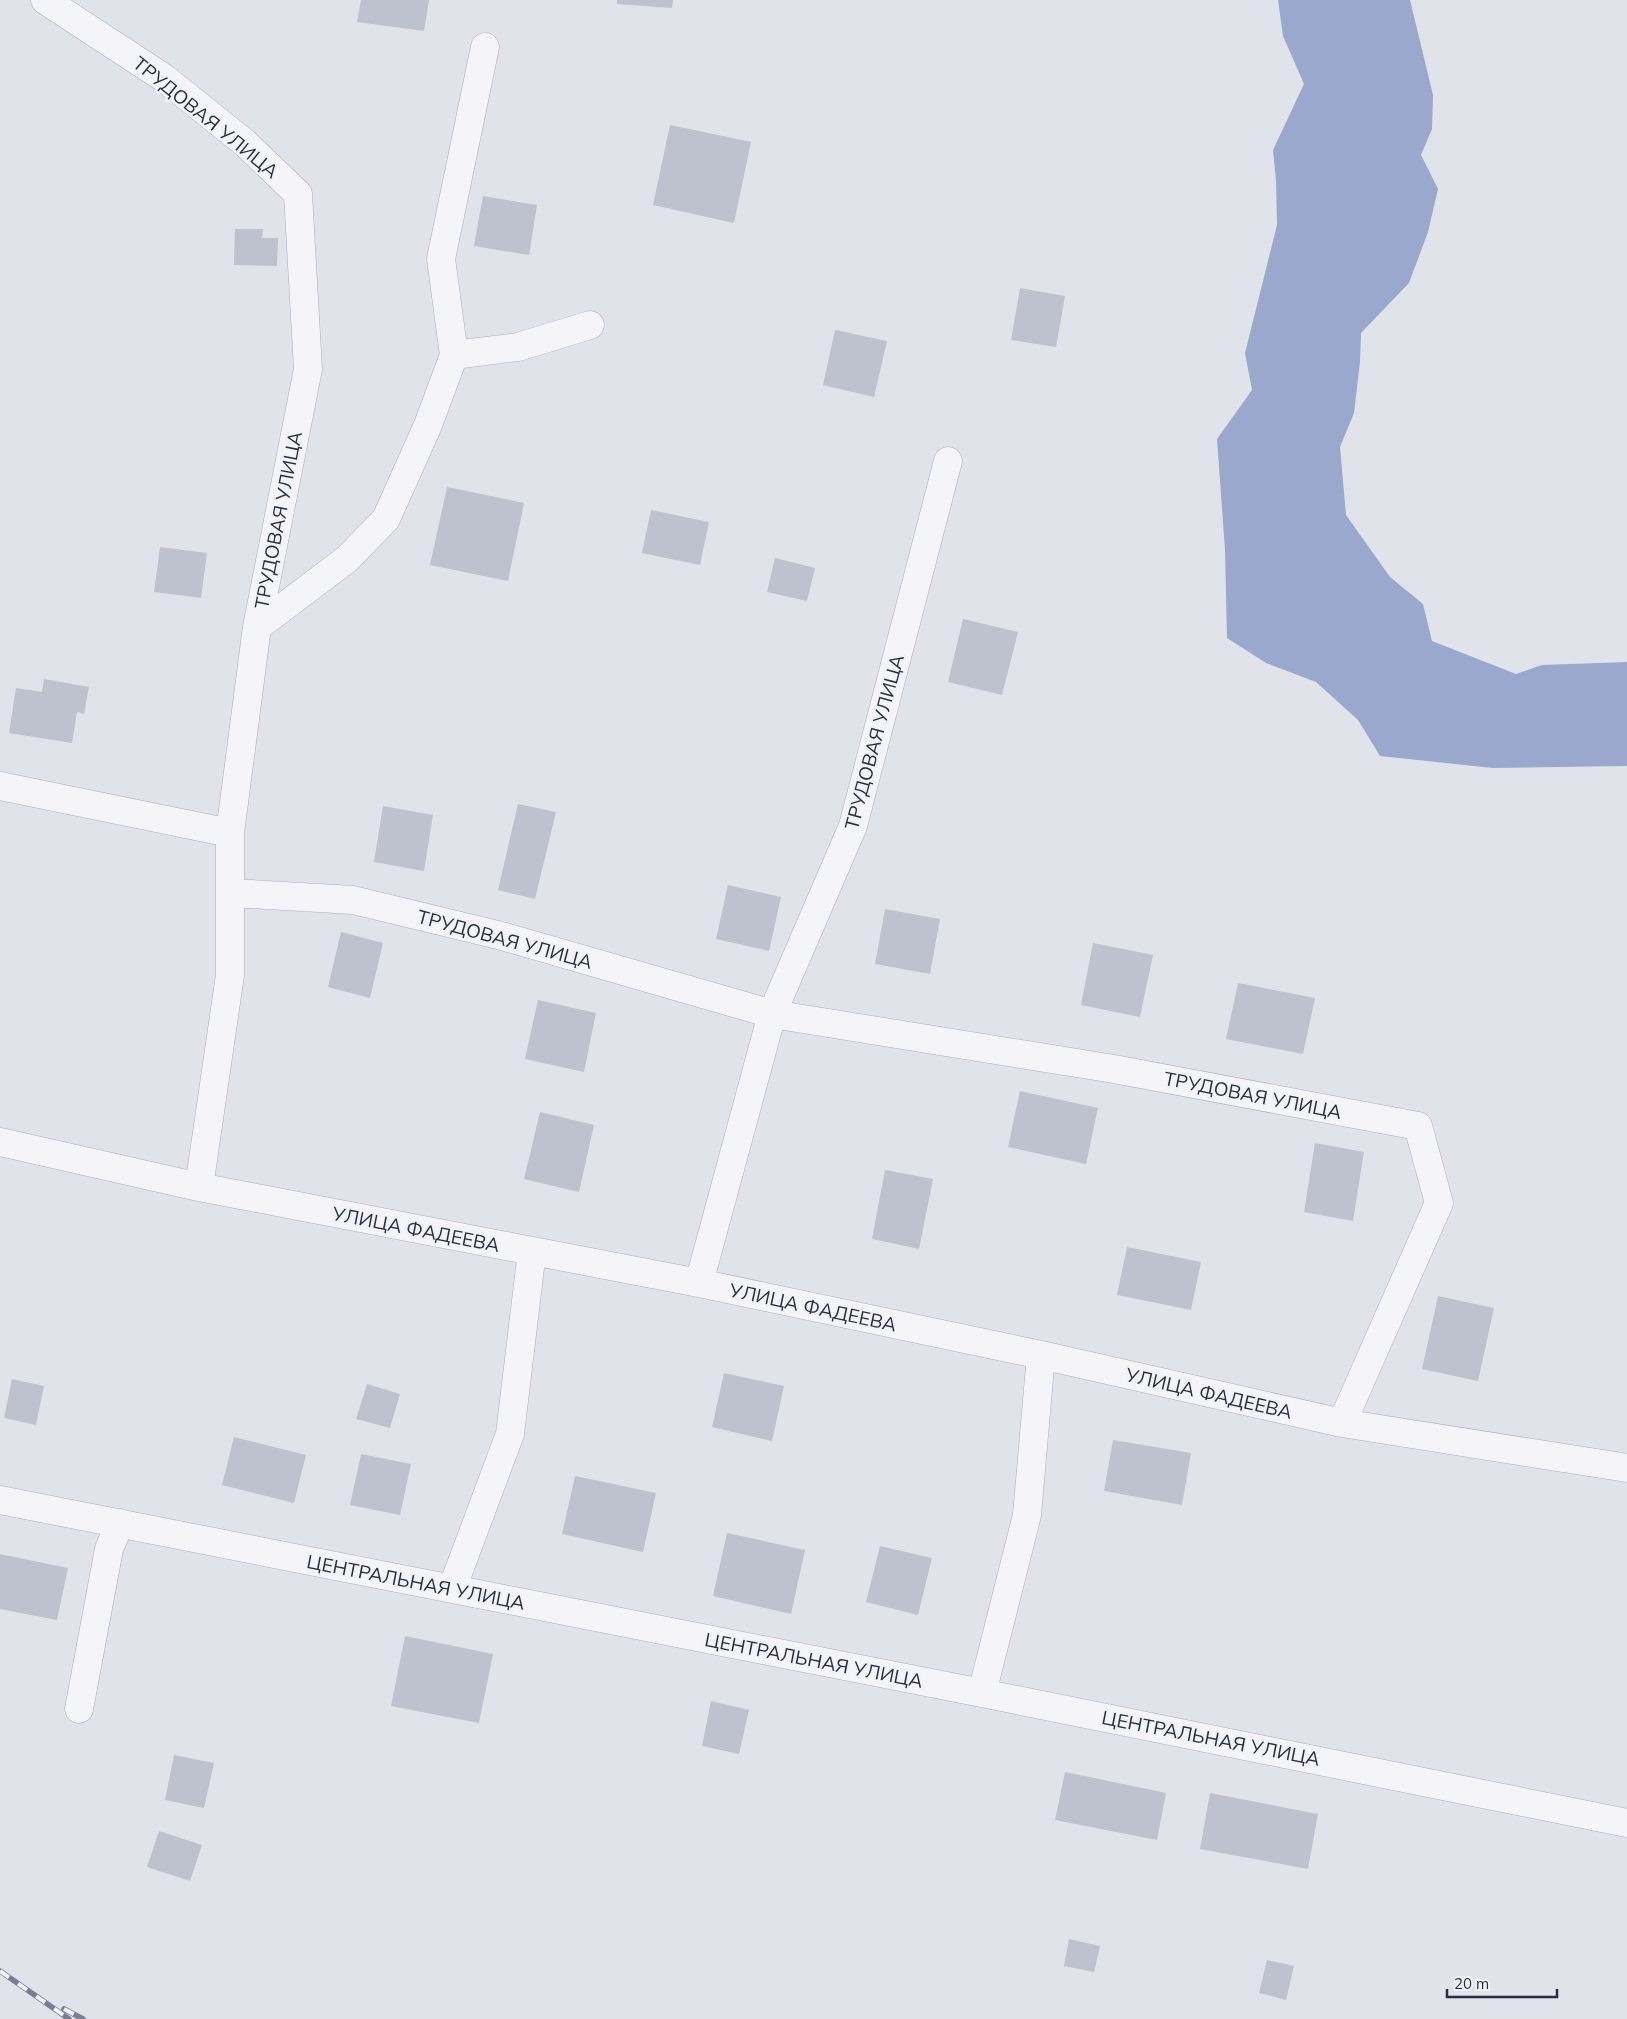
<svg xmlns="http://www.w3.org/2000/svg" width="1627" height="2019" font-family="Mulish,sans-serif">
<style>
.water{fill:#9ba8cd}
.building{fill:#bec1ce}
.lines{fill:none;stroke-linecap:round;stroke-linejoin:round}
.minor-casing{stroke:#aaacb9;stroke-width:29}
.minor{stroke:#f5f5f9;stroke-width:28}
.rail-casing{stroke:#7a7e95;stroke-width:5.5}
.rail{stroke:#f1f3f8;stroke-width:4;stroke-dasharray:11;stroke-linecap:butt}
.labels{text-anchor:middle;dominant-baseline:central;stroke-width:5;stroke-linejoin:round;paint-order:stroke}
.street-label{font-size:19px;fill:#282d44;stroke:#f1f3f8}
</style>
<rect width="100%" height="100%" fill="#e1e3eb"/>
<path class="water" d="M1278,0H1410L1433,95L1432,129L1421,155L1438,189L1428,232L1409,283L1361,333L1360,362L1354,413L1340,447L1346,515L1390,577L1423,604L1432,641L1516,674L1542,665L1627,662V766L1493,768L1380,756L1358,720L1316,682L1266,663L1227,638L1225,550L1217,439L1252,390L1245,353L1277,225L1276,181L1273,150L1304,84L1283,36Z"/>
<path class="building" d="M361,0H429L424,31L357,22Z
M617,0H673L672,8L617,4Z
M670,125L751,142L734,223L653,205Z
M483,196L537,205L529,255L474,246Z
M235,229H263L262,238H278L277,266L234,265Z
M1020,288L1065,296L1056,347L1011,340Z
M835,330L887,341L874,397L823,385Z
M447,487L524,503L508,581L430,565Z
M651,510L709,522L700,565L642,553Z
M160,547L207,553L201,598L154,592Z
M775,558L815,568L807,601L767,592Z
M963,619L1018,632L1002,695L948,682Z
M44,679L89,687L84,714L77,712L72,743L9,733L16,688L42,692Z
M518,804L556,812L535,899L498,890Z
M383,806L433,815L424,871L374,862Z
M728,885L781,897L769,951L716,939Z
M885,909L940,919L930,974L875,964Z
M341,932L383,943L370,998L328,987Z
M1093,943L1153,955L1140,1017L1081,1005Z
M1238,983L1315,998L1303,1054L1226,1039Z
M538,1000L596,1013L584,1072L525,1059Z
M1020,1091L1098,1108L1086,1164L1008,1147Z
M540,1112L594,1125L579,1192L524,1179Z
M1315,1143L1364,1152L1353,1221L1304,1212Z
M885,1170L933,1179L919,1249L872,1239Z
M1127,1247L1201,1262L1191,1310L1117,1295Z
M1438,1296L1494,1308L1478,1381L1422,1369Z
M724,1373L784,1386L772,1441L712,1427Z
M12,1379L44,1386L36,1425L4,1418Z
M367,1384L400,1394L390,1428L356,1419Z
M234,1437L306,1455L294,1503L222,1485Z
M1113,1440L1191,1453L1182,1505L1104,1491Z
M361,1454L411,1464L400,1515L350,1505Z
M575,1476L656,1493L643,1552L562,1534Z
M727,1533L805,1550L791,1614L713,1596Z
M880,1546L932,1558L918,1615L866,1602Z
M0,1554L68,1568L57,1620L0,1609Z
M405,1636L493,1654L479,1723L391,1706Z
M711,1701L749,1710L739,1754L702,1746Z
M174,1755L214,1763L204,1808L165,1800Z
M1065,1772L1166,1793L1157,1840L1055,1820Z
M1210,1793L1318,1814L1308,1869L1200,1849Z
M159,1831L202,1845L190,1881L147,1867Z
M1069,1939L1100,1946L1094,1972L1064,1966Z
M1267,1960L1294,1966L1286,2000L1259,1993Z"/>
<g class="lines">
<defs>
<path id="minor" d="M45,0L164,78L245,143L298,194L308,369L257,627
M454,355L441,259L485,47
M0,786L230,833
M232,893L353,900L502,936L772,1014L1114,1069L1418,1126L1439,1203L1342,1423
M0,1142L199,1187L699,1283L1041,1355L1342,1423L1627,1468
M199,1187L230,975V833L257,627L347,559L386,519L428,425L454,355L518,347L590,325
M699,1283L772,1014L853,826L948,461
M0,1500L982,1693L1627,1823
M452,1589L510,1434L532,1251
M982,1693L1027,1515L1041,1355
M79,1709L109,1549L120,1523"/>
</defs>
<use href="#minor" class="minor-casing"/>
<use href="#minor" class="minor"/>
<defs>
<path id="rail" d="M0,1971L69,2019
M64,2009L83,2019"/>
</defs>
<use href="#rail" class="rail-casing"/>
<use href="#rail" class="rail"/>
</g>
<g class="labels">
<g class="street-label">
<text transform="translate(206 117) rotate(39)">ТРУДОВАЯ УЛИЦА</text>
<text transform="translate(278 520) rotate(-79)">ТРУДОВАЯ УЛИЦА</text>
<text transform="translate(874 742) rotate(-75)">ТРУДОВАЯ УЛИЦА</text>
<text transform="translate(505 939) rotate(15)">ТРУДОВАЯ УЛИЦА</text>
<text transform="translate(1253 1095) rotate(11)">ТРУДОВАЯ УЛИЦА</text>
<text transform="translate(416 1229) rotate(11)">УЛИЦА ФАДЕЕВА</text>
<text transform="translate(813 1307) rotate(12)">УЛИЦА ФАДЕЕВА</text>
<text transform="translate(1209 1393) rotate(13)">УЛИЦА ФАДЕЕВА</text>
<text transform="translate(416 1582) rotate(11)">ЦЕНТРАЛЬНАЯ УЛИЦА</text>
<text transform="translate(814 1660) rotate(11)">ЦЕНТРАЛЬНАЯ УЛИЦА</text>
<text transform="translate(1211 1738) rotate(11)">ЦЕНТРАЛЬНАЯ УЛИЦА</text>
</g>
</g>
<path d="M1447 1989v8h110v-8" fill="none" stroke="#282d44" stroke-width="2.5"/>
<text x="1454" y="1989" font-size="15" fill="#282d44" stroke="#f1f3f8" stroke-width="4" paint-order="stroke">20 m</text>
</svg>
